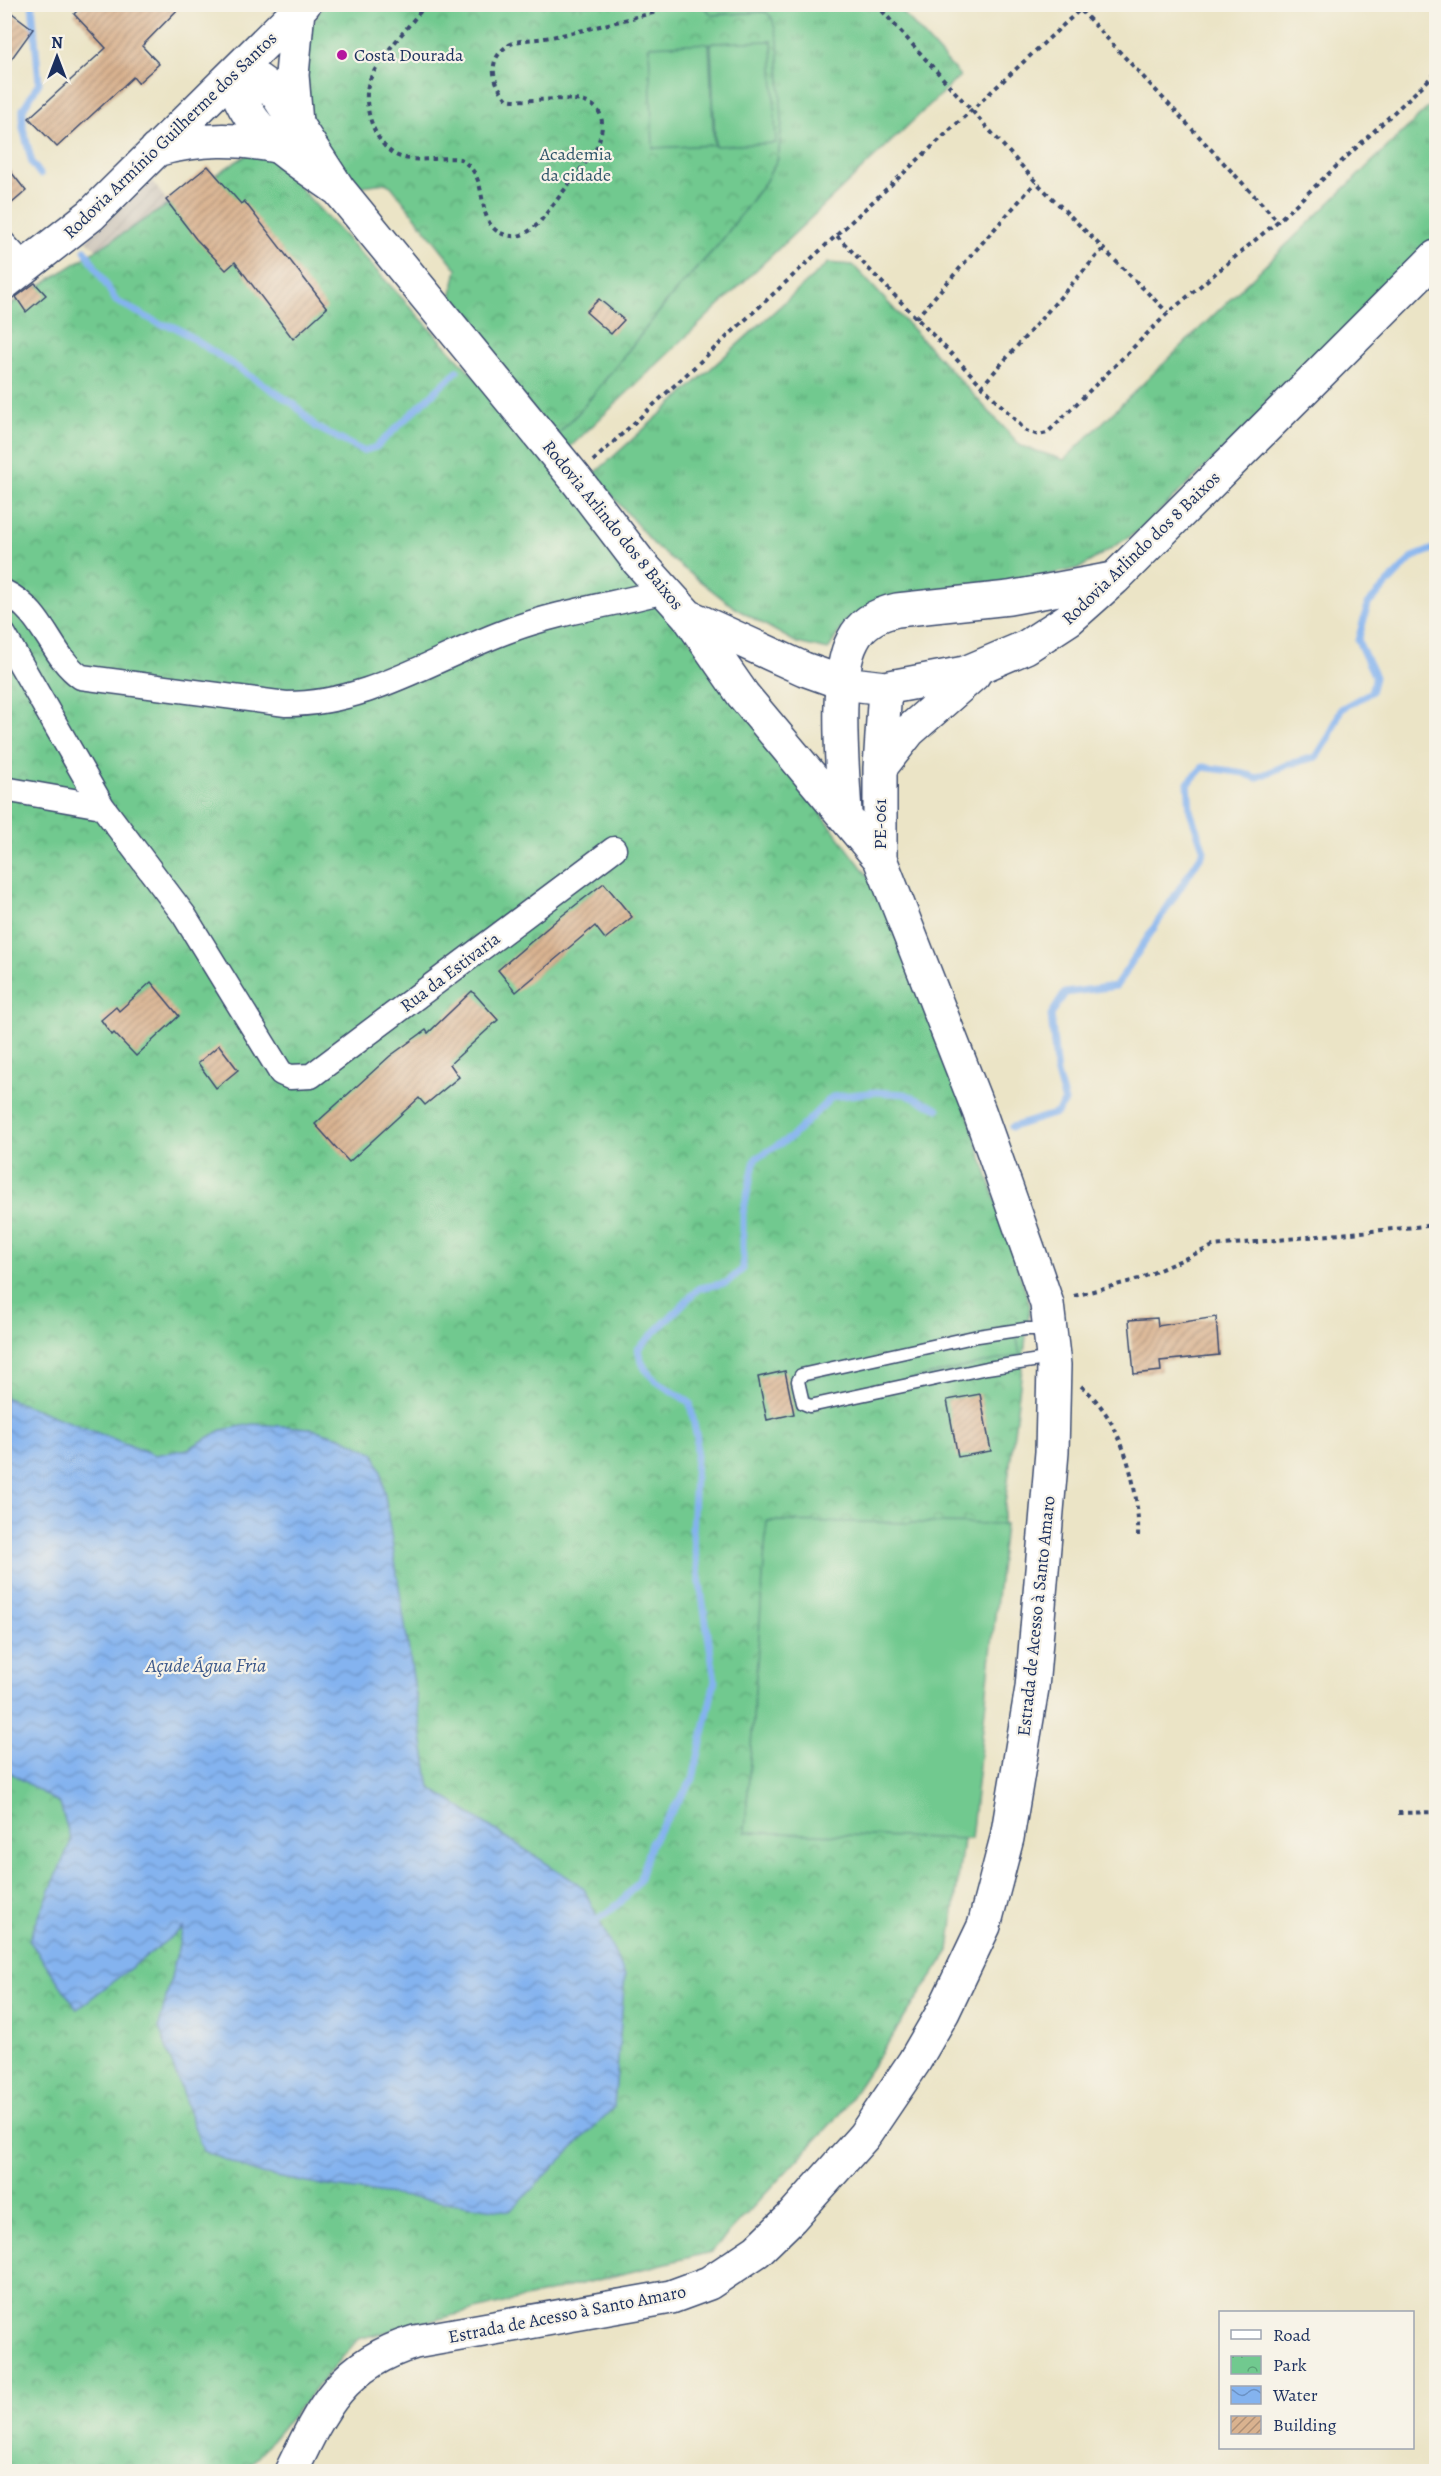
<svg xmlns="http://www.w3.org/2000/svg" width="1441" height="2476" font-family="Alegreya,serif">
<style>
.industrial{fill:url(#industrial-furrows)}
.grass{fill:url(#grass-tufts);stroke:#467c76;stroke-width:1.5}
.park{fill:url(#park-crowns);stroke:#467c76;stroke-width:1.5}
.garden{fill:#71c98f;stroke:#467c76;stroke-width:1.5}
.water{fill:url(#water-waves);stroke:#5071a6;stroke-width:1.5}
.lines{fill:none;stroke-linecap:round;stroke-linejoin:round}
.stream{stroke:#84b3ef;stroke-width:7}
.building{fill:url(#building-hatch)}
.lane-casing{stroke:#3a4a6e;stroke-width:15}
.street-casing{stroke:#3a4a6e;stroke-width:27}
.secondary-casing{stroke:#3a4a6e;stroke-width:36}
.primary-casing{stroke:#3a4a6e;stroke-width:36}
.path{stroke:#3a4a6e;stroke-width:4;stroke-dasharray:4.5 4.5;stroke-linecap:butt}
.lane{stroke:#fff;stroke-width:12}
.street{stroke:#fff;stroke-width:24}
.secondary{stroke:#fff;stroke-width:33}
.primary{stroke:#fff;stroke-width:33}
.poi-dot{fill:#b5179e;stroke:#f7f3e8;stroke-width:2}
.labels{text-anchor:middle;dominant-baseline:central;stroke-width:4.5;stroke-linejoin:round;paint-order:stroke}
.poi-label{font-size:18px;fill:#1b2f5e;stroke:#f7f3e8;text-anchor:start}
.street-label{font-size:18px;fill:#1b2f5e;stroke:#f7f3e8}
.park-label{font-size:18px;fill:#30566a;stroke:#f7f3e8}
.water-label{font-size:20px;font-style:italic;fill:#3a578a;stroke:#f7f3e8}
</style>
<defs>
<pattern id="industrial-furrows" width="10" height="10" patternUnits="userSpaceOnUse" patternTransform="scale(1.5)"><rect width="10" height="10" fill="#cbc3b8"/><path d="M-1 1l2-2M0 10L10 0M9 11l2-2" fill="none" stroke="#aea8a1"/></pattern>
<pattern id="grass-tufts" width="24" height="20" patternUnits="userSpaceOnUse" patternTransform="scale(1.5)"><rect width="24" height="20" fill="#71c98f"/><path d="M3 7l-1-3M5 7V3M7 7l1-3M15 17l-1-3M17 17v-4M19 17l1-3" fill="none" stroke="#5ca478"/></pattern>
<pattern id="park-crowns" width="20" height="18" patternUnits="userSpaceOnUse" patternTransform="scale(1.5)"><rect width="20" height="18" fill="#71c98f"/><path d="M2 6a3 3 0 1 1 6 0M12 15a3 3 0 1 1 6 0" fill="none" stroke="#5ca478"/></pattern>
<pattern id="water-waves" width="16" height="10" patternUnits="userSpaceOnUse" patternTransform="scale(1.5)"><rect width="16" height="10" fill="#84b3ef"/><path d="M0 5q4-4 8 0t8 0" fill="none" stroke="#6b92c5"/></pattern>
<pattern id="building-hatch" width="6" height="6" patternUnits="userSpaceOnUse" patternTransform="scale(1.5)"><rect width="6" height="6" fill="#d9b28f"/><path d="M-1 1l2-2M0 6l6-6M5 7l2-2" fill="none" stroke="#af9178"/></pattern>
</defs>
<rect width="100%" height="100%" fill="#f7f3e8"/>
<filter id="ink" filterUnits="userSpaceOnUse"><feTurbulence type="fractalNoise" baseFrequency=".0167" numOctaves="2"/><feDisplacementMap in="SourceGraphic" scale="12" xChannelSelector="R" yChannelSelector="G"/><feConvolveMatrix kernelMatrix="1 2 1 2 8 2 1 2 1" color-interpolation-filters="sRGB"/></filter>
<filter id="wash" filterUnits="userSpaceOnUse"><feTurbulence type="fractalNoise" baseFrequency=".008" numOctaves="4" result="noise"/><feDisplacementMap in="SourceGraphic" scale="24" xChannelSelector="R" yChannelSelector="G"/><feGaussianBlur stdDeviation="1.35" result="paint"/><feColorMatrix in="noise" values="0 0 0 0 0 0 0 0 0 0 0 0 0 0 0 0 0 1.4 0 .05"/><feComposite in="paint" operator="in"/></filter>
<g filter="url(#wash)">
<rect width="100%" height="100%" fill="#ebe4c6"/>
<path class="industrial" d="M152,181L196,239L134,281L86,240Z"/>
<path class="grass" d="M702,5H896L960,76L568,449L556,436L581,410L673,294L719,244L765,182L778,158L782,122L766,12L712,15Z
M1436,100V245L1140,530L1080,568L846,621L828,650L797,643L735,608L656,547L594,474L828,263L853,265L1021,446L1064,460Z"/>
<path class="park" d="M323,5H702L712,15L766,12L772,18L778,40L782,122L778,158L765,182L719,244L673,294L581,410L556,436L449,309L457,269L391,186L385,183L347,188L308,123L306,35Z
M261,146L572,482L878,889L959,1088L1030,1305L949,1951L840,2114L711,2252L358,2339L245,2471L5,2472V308Z"/>
<path class="garden" d="M772,41L776,143L715,146L711,43Z
M709,43L714,145L653,148L649,46Z
M1016,1333L1020,1355L808,1402L803,1379Z
M767,1521L1005,1524L971,1839L745,1832Z"/>
<path class="water" d="M4,1397L155,1455L188,1449L222,1430L253,1424L309,1428L343,1438L374,1453L381,1470L430,1788L583,1887L625,1975L614,2107L510,2211L313,2184L261,2174L203,2151L159,2027L183,1928L77,2009L29,1940L71,1841L60,1804L5,1769Z"/>
<g class="lines">
<path class="stream" d="M32,4L39,83L23,109V128L32,163L40,174
M85,250L116,301L160,324L175,327L295,405L316,427L363,451L376,447L457,371
M1012,1127L1057,1113L1065,1102L1057,1074L1051,1015L1065,993L1116,986L1204,851L1190,811L1188,783L1203,767L1244,773L1256,778L1289,764L1316,757L1330,735L1341,709L1371,692L1375,677L1358,641L1368,604L1413,557L1436,548
M598,1919L621,1902L639,1881L651,1843L693,1779L715,1680L692,1532L697,1439L690,1403C666,1385 644,1382 638,1349L699,1288L726,1283L743,1269V1213L755,1159L790,1138L832,1097L876,1092L905,1094L938,1109"/>
</g>
<g id="blocks">
<path class="building" d="M84,4H183L142,46L159,64L138,83L133,77L57,147L29,118L106,48L74,14Z
M4,7L33,29L4,69Z
M4,163L26,191L4,210Z
M208,166L241,204L244,201L327,308L293,339L235,262L226,270L196,239L166,200Z
M35,283L46,295L26,312L16,297Z
M599,299L624,320L611,334L586,312Z
M604,883L632,917L605,939L595,926L516,992L498,970L559,918Z
M151,982L179,1016L136,1056L114,1033L112,1035L101,1020L116,1007L119,1011Z
M472,991L498,1020L450,1064L459,1077L425,1105L419,1098L349,1162L315,1124L390,1056L426,1030L428,1033Z
M219,1045L238,1070L216,1088L198,1063Z
M1216,1317L1219,1355L1160,1361L1161,1371L1134,1374L1129,1320L1157,1318L1158,1326Z
M785,1371L794,1414L767,1420L758,1377Z
M980,1394L991,1451L958,1457L947,1400Z"/>
</g>
</g>
<g filter="url(#ink)">
<use href="#blocks" fill-opacity="0" stroke="#3a4a6e" stroke-width="1.5"/>
<g class="lines">
<defs>
<path id="lane" d="M1049,1329H1025L978,1336L801,1375L798,1381L803,1403L810,1406L987,1368L1052,1358"/>
<path id="street" d="M4,244L26,268
M4,592C45,612 50,656 81,677L286,704C369,704 435,657 510,630C559,612 614,604 665,591
M4,635L102,806L184,915L281,1073L290,1077L311,1076L614,849
M4,789L102,806"/>
<path id="secondary" d="M339,190C295,158 246,134 233,77L258,80L276,93L339,190L575,478L639,562L688,616L804,669L843,683L885,688L965,673L1026,647L1069,619L1114,579L1436,257
M880,768L909,731L974,674
M845,814C843,771 833,676 853,640C862,622 878,614 897,610L1009,598L1113,579
M880,859V768L885,688
M291,2472C322,2407 342,2364 415,2342L671,2297L709,2283L757,2251L791,2218L864,2136L914,2062L943,2012L984,1926L1007,1838L1032,1688L1052,1452L1054,1365L1047,1304L1032,1260L979,1111L880,859L743,695L688,616"/>
<path id="primary" d="M296,123L292,75L298,10
M156,150C199,138 238,138 281,147
M4,283L91,215L304,4"/>
</defs>
<use href="#lane" class="lane-casing"/>
<use href="#street" class="street-casing"/>
<use href="#secondary" class="secondary-casing"/>
<use href="#primary" class="primary-casing"/>
<path class="path" d="M426,4C409,27 382,54 370,79C360,102 375,150 401,157C419,163 442,156 461,159C467,164 473,169 476,176C486,196 479,228 506,235C520,239 529,232 539,223L596,149C625,78 541,106 507,99C492,82 486,59 509,45C519,39 533,40 545,38C581,32 617,21 653,13L660,4
M876,4L1036,182L1168,313
M1075,4L1278,221
M837,236L1026,431L1039,435L1047,433L1168,313L1278,221L1436,73
M916,318L1036,182
M981,387L1102,250
M593,461L1086,4
M1074,1296L1139,1279L1213,1246L1436,1225
M1081,1386C1121,1417 1140,1487 1138,1536
M1398,1813L1436,1812"/>
<use href="#lane" class="lane"/>
<use href="#street" class="street"/>
<use href="#secondary" class="secondary"/>
<use href="#primary" class="primary"/>
</g>
</g>
<circle class="poi-dot" cx="342" cy="55" r="6"/>
<g class="labels">
<g class="poi-label">
<text x="354" y="55">Costa Dourada</text>
</g>
<g class="street-label">
<text transform="translate(170 135) rotate(-44)">Rodovia Armínio Guilherme dos Santos</text>
<text transform="translate(613 525) rotate(51)">Rodovia Arlindo dos 8 Baixos</text>
<text transform="translate(1141 548) rotate(-44)">Rodovia Arlindo dos 8 Baixos</text>
<text transform="translate(880 824) rotate(-90)">PE-061</text>
<text transform="translate(450 972) rotate(-37)">Rua da Estivaria</text>
<text transform="translate(1036 1616) rotate(-84)">Estrada de Acesso à Santo Amaro</text>
<text transform="translate(567 2314) rotate(-11)">Estrada de Acesso à Santo Amaro</text>
</g>
<g class="park-label">
<text x="576" y="154">Academia<tspan x="576" dy="21">da cidade</tspan></text>
</g>
<g class="water-label">
<text x="206" y="1665">Açude Água Fria</text>
</g>
</g>
<rect width="1441" height="2476" fill="none" stroke="#f7f3e8" stroke-width="24"/>
<rect x="1219" y="2311" width="195" height="138" fill="#f7f3e8" stroke="#9fa5b1" stroke-width="1.5"/>
<rect x="1231" y="2330" width="30" height="9" fill="#ffffff" stroke="#9fa5b1" stroke-width="1.5"/>
<text x="1273" y="2341" font-size="18" fill="#1b2f5e">Road</text>
<rect x="1231" y="2356" width="30" height="18" fill="url(#park-crowns)" stroke="#9fa5b1" stroke-width="1.5"/>
<text x="1273" y="2371" font-size="18" fill="#1b2f5e">Park</text>
<rect x="1231" y="2386" width="30" height="18" fill="url(#water-waves)" stroke="#9fa5b1" stroke-width="1.5"/>
<text x="1273" y="2401" font-size="18" fill="#1b2f5e">Water</text>
<rect x="1231" y="2416" width="30" height="18" fill="url(#building-hatch)" stroke="#9fa5b1" stroke-width="1.5"/>
<text x="1273" y="2431" font-size="18" fill="#1b2f5e">Building</text>
<g transform="translate(57 57)" stroke="#f7f3e8" stroke-width="4.5" paint-order="stroke">
<path d="M0-4.5L10 22L0 15L-10 22Z" fill="#1b2f5e"/>
<text y="-9" font-size="16" font-weight="bold" text-anchor="middle" fill="#1b2f5e">N</text>
</g>
</svg>
